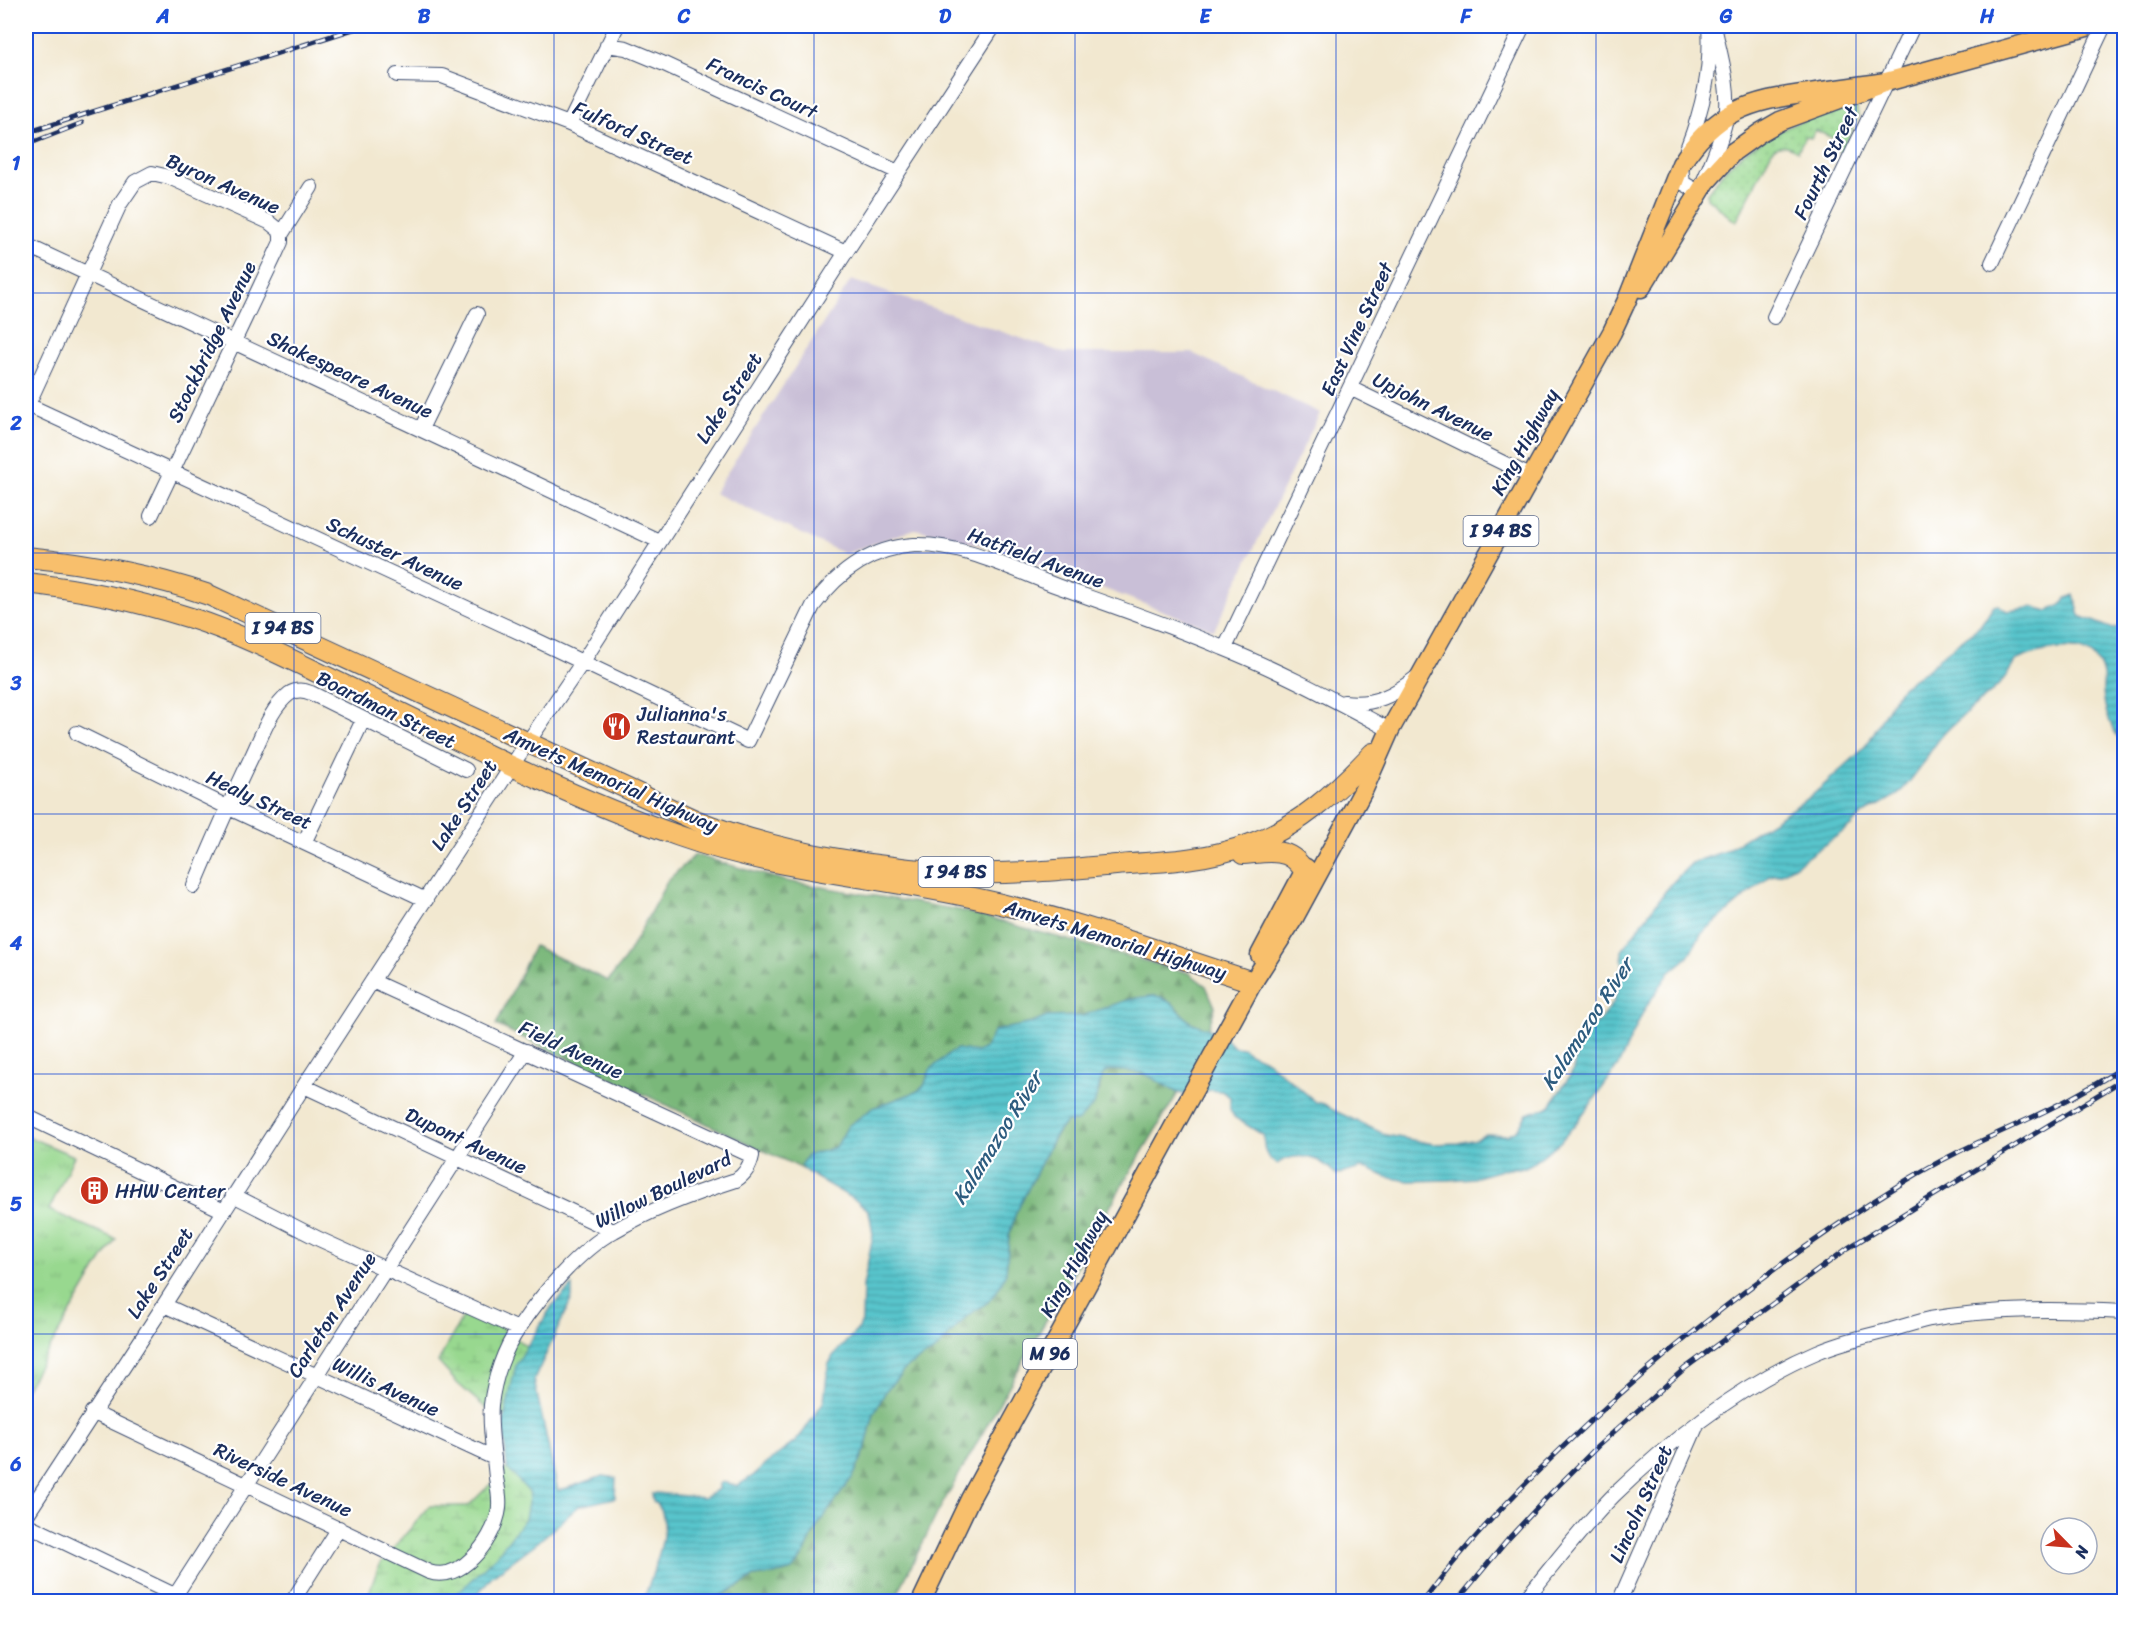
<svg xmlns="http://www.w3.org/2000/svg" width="2150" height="1627" font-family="Sriracha,sans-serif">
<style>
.industrial{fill:#c9bfd7}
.grass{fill:url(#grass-dots);stroke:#5a8476;stroke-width:1.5}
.forest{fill:url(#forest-firs);stroke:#4a746c;stroke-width:1.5}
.wetland{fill:url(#wetland-marsh);stroke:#5a8476;stroke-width:1.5}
.park{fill:url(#park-tufts);stroke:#5a8476;stroke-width:1.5}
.water{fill:url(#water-rules);stroke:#3a7a95;stroke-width:1.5}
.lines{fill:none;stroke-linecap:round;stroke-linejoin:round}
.minor-casing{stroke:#3b4b6f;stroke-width:16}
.major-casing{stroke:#3b4b6f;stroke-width:21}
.highway-casing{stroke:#3b4b6f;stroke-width:22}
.minor{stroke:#fff;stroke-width:14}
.major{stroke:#f8bf6c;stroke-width:18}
.highway{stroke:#f8bf6c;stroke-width:20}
.rail-casing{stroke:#1b2f5e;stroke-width:5}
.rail{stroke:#fff;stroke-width:3;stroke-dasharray:9;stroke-linecap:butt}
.grid{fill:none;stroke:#1d4ed8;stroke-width:1.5;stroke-opacity:0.55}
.labels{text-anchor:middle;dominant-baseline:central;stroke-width:4.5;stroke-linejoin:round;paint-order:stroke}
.shield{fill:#fff;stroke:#5f6d8e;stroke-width:1.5}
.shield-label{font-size:18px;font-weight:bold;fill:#1b2f5e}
.street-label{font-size:20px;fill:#1b2f5e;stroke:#fff}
.poi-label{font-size:20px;fill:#1b2f5e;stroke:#fff;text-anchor:start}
.water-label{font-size:21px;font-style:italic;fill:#2d5c7f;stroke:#fff}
.neatline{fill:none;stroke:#1d4ed8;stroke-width:2}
.grid-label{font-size:20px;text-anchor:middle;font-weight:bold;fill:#1d4ed8}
</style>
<defs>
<pattern id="grass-dots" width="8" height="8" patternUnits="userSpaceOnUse" patternTransform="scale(1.5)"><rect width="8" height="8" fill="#98d88f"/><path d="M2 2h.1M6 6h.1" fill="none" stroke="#82ba7e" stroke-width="1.8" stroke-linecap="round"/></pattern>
<pattern id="forest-firs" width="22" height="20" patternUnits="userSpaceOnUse" patternTransform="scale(1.5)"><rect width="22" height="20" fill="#7ab87a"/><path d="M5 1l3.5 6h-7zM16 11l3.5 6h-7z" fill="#639667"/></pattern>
<pattern id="wetland-marsh" width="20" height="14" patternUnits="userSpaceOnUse" patternTransform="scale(1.5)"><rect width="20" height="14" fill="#98d88f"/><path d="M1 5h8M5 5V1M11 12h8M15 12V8" fill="none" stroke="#82ba7e"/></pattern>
<pattern id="park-tufts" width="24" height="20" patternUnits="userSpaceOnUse" patternTransform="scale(1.5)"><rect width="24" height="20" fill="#98d88f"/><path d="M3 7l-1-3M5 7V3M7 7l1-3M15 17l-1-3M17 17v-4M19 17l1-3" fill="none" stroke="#82ba7e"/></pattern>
<pattern id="water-rules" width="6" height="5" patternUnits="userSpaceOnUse" patternTransform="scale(1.5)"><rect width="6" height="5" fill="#58c5cc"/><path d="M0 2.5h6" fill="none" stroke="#48a0a9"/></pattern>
</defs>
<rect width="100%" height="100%" fill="#fff"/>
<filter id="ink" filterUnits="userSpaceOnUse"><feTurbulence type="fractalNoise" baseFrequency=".0167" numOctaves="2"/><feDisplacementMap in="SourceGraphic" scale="12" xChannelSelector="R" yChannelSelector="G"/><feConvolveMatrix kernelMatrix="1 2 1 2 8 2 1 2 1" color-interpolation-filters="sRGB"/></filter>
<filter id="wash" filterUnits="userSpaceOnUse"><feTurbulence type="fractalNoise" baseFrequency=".008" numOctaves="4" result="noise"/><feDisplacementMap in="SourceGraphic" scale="24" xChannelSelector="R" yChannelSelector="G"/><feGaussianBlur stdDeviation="1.35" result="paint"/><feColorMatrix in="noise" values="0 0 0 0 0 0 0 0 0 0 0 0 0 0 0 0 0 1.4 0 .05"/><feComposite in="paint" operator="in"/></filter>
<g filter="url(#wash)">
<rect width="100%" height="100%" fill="#f2e8d0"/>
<path class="industrial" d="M851,280L1064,353H1192L1320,413L1214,630L998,549L915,529L845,554L714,493Z"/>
<path class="grass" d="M1846,105H1852L1857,108L1858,117L1842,152L1838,150L1839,141L1815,130L1811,138L1805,136L1798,151C1789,147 1782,142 1773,149L1736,222L1707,198V193C1714,184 1720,175 1728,167C1760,134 1803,120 1846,105Z"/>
<path class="forest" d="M695,855L786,881L959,910L1189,973L1206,986L1215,1007L1208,1030L1190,1022L1174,1005L1161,997L1152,996L1130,999L1082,1016L1047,1017L1033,1023L995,1031L985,1048L977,1052L957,1049L950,1053L931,1069L924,1086L916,1092L873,1108L848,1126L836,1147L807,1156L801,1164L803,1169L496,1025L534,946L608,981L625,959L668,880Z
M1111,1070L1144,1073L1178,1093L1123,1184L938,1512L894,1601L712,1602L754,1577L782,1573L791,1570L803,1556L818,1525L854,1475L865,1450L874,1413L887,1389L908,1366L936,1350L966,1317L988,1302L1006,1272L1009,1236L1015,1215L1043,1159L1054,1138L1066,1122L1098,1094L1102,1076L1105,1072Z"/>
<path class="wetland" d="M466,1311L493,1321L528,1348L507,1416L486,1408L458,1384L438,1362Z
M507,1468L535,1473L543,1512L461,1601L366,1602L379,1565L430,1506H468Z"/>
<path class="park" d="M26,1136L74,1156L49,1210L116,1239L98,1266L26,1388Z"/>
<path class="water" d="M2074,595L2080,616L2113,629L2124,626V744C2110,729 2104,710 2103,689C2103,685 2104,680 2103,675C2095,634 2040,650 2015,661C2000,694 1963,710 1941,737C1927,754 1916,777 1900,792C1884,806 1863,809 1851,826L1794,866L1780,874L1770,876L1701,934L1688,957L1669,973L1644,1010L1619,1064L1608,1080L1582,1116L1560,1142L1531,1164L1523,1168H1508L1473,1178L1449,1180L1409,1181L1386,1177L1369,1169L1361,1168L1336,1175C1321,1157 1297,1150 1277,1164C1264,1158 1264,1147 1263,1135L1234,1117L1230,1109V1097L1221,1091L1209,1090L1197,1097L1178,1093L1144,1073L1111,1070L1105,1072L1102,1076L1094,1105L1077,1122H1066L1054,1137L1015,1215L1009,1236L1006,1272L999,1288L988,1302L966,1317L936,1350L908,1366L887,1389L874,1413L865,1450L854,1475L818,1525L803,1556L792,1570L782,1573L754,1577L712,1601L643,1602C650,1578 670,1536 662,1512C660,1507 657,1505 653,1501L652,1494L657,1493L704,1498L719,1489V1484L723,1482L737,1486L756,1474L763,1466L796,1441L804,1431L824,1401L828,1366L833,1356L859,1328L862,1321L863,1286L873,1235L870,1216L867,1209L857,1201L810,1174L803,1169L801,1164L807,1156L836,1147L848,1126L873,1108L916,1092L924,1086L930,1070L950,1053L957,1049L977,1052L985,1048L994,1031L1033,1023L1047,1017L1082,1016L1130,999L1152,996L1161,997L1174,1005L1190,1022L1219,1033L1234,1047L1243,1048C1251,1056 1258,1055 1267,1061L1316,1102L1324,1104L1333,1110L1386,1135L1434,1144L1458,1143L1477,1139L1486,1134L1507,1135L1517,1130L1527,1114L1549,1107L1572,1073L1581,1040L1590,1027L1599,1021L1614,1002L1623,970L1622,950L1670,885L1692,863L1725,851L1809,798L1826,783L1857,755L1868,743L1893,699L1903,686L1930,668L1941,656L1980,626L1994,606L1998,605L2007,611L2034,607L2048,611L2061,605L2066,598Z
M572,1286V1298L534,1380L558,1491L603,1476L616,1478L615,1498L579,1506L538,1542L491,1577L472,1601H449L495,1557L525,1519L530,1493L507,1468L503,1424L516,1365L552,1306Z"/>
</g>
<g filter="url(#ink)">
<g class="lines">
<defs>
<path id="minor" d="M607,45L626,48L662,63L898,172
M397,75L442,76L569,124L846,252
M569,124L617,26
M1687,149C1703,108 1712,69 1709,26
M1681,167L1683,183L1699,192C1709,168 1721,143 1726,118C1731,89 1720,54 1714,26
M26,245L659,541
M1992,263L2104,26
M1774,317L1913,26
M1350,388L1532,477
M26,404L536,640L748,741L813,606C838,572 871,548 914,545C961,543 1014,570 1057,586C1113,606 1169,625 1223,648C1281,671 1336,701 1390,730
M26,409L120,204L135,182L152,173L169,177L269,222L279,230L281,235
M421,429L477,314
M151,516L275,255L281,242V235L311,187
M1225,648L1523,26
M1344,702C1374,706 1394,695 1417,677
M77,733L227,807L426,900
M304,843L363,720
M194,886C213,841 232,797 253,754C262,735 271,708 289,694C296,689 304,690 311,693L466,770
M304,1086L613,1231
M26,1116L224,1211
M233,1195L319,1239L518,1329
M164,1305L494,1458
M92,1412L429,1572C461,1583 492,1541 498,1514C501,1502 498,1489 496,1478C494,1454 489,1428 491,1405C494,1379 504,1349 519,1328C541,1295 579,1250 614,1231C648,1211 698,1192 736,1180C744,1175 750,1166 752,1156L372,981
M26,1516L164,1305L304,1086L519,755L582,663L846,252L994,26
M26,1524L189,1602
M171,1602L526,1051
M292,1602L339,1528
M1523,1602C1553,1566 1581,1528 1614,1495C1672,1439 1742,1384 1817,1352C1841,1342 1866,1336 1891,1330C1904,1326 1917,1322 1930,1319C1994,1308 2060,1309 2124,1312
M1619,1602L1696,1427"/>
<path id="major" d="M1641,288L1706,182L1733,152L1761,132L1780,121L1886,82L2090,26
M1260,955L1306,868
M921,1602L970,1499L995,1453L1253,982L1294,918L1364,789L1390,730L1612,332L1627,300L1681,164C1715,111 1749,101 1809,93C1834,89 1860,86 1886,82"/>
<path id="highway" d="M26,557C88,563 150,575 209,595L695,820C779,853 886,871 976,873C1022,874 1070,869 1116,865C1161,862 1208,860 1250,844C1300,826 1337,791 1373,753
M26,583C82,589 137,601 191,618C247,636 299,664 352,689C459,741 566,796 679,836C778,871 877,876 979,899C1072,919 1162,953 1253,982
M1243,854C1278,851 1294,846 1311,883"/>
</defs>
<use href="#minor" class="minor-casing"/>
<use href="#major" class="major-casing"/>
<use href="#highway" class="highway-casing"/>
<use href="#minor" class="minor"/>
<use href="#major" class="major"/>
<use href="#highway" class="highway"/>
<defs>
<path id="rail" d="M26,133L363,26
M26,145L82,123
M1423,1602C1465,1544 1515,1493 1566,1444C1671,1344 1784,1256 1907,1180C1959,1148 2016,1127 2069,1099C2088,1089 2106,1078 2124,1067
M1456,1602L1510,1537L1551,1493L1598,1446L1684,1369L1848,1248L2124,1079"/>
</defs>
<use href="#rail" class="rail-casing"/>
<use href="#rail" class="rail"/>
</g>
</g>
<path class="grid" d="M294,26V1602M554,26V1602M814,26V1602M1075,26V1602M1336,26V1602M1596,26V1602M1856,26V1602M26,293H2124M26,553H2124M26,814H2124M26,1074H2124M26,1334H2124"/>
<defs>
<symbol id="restaurant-disc" viewBox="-11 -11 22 22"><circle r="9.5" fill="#c8321e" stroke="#fff"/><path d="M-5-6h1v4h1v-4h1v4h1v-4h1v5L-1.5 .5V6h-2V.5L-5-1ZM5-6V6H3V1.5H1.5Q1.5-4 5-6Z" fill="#fff"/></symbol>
<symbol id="building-disc" viewBox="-11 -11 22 22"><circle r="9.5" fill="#c8321e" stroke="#fff"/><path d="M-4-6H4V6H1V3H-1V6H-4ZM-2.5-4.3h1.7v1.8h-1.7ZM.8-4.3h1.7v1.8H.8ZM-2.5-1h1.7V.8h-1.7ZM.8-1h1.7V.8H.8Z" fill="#fff"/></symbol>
</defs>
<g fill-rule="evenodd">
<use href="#restaurant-disc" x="600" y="710" width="33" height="33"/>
<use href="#building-disc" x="78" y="1174" width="33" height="33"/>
</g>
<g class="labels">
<g class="shield">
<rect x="1463.5" y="516" width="75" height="30" rx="4.5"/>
<rect x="245.5" y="613" width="75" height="30" rx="4.5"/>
<rect x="918.5" y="857" width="75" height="30" rx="4.5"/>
<rect x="1023" y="1339" width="54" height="30" rx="4.5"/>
</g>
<g class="shield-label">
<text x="1501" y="531">I 94 BS</text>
<text x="283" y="628">I 94 BS</text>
<text x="956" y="872">I 94 BS</text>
<text x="1050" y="1354">M 96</text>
</g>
<g class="street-label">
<text transform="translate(762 88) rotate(25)">Francis Court</text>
<text transform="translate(633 133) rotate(24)">Fulford Street</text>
<text transform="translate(1826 163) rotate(-64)">Fourth Street</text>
<text transform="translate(223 184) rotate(24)">Byron Avenue</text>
<text transform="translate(1357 329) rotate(-65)">East Vine Street</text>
<text transform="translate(212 342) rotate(-64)">Stockbridge Avenue</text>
<text transform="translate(350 375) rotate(25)">Shakespeare Avenue</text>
<text transform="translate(729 398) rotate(-57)">Lake Street</text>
<text transform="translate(1433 407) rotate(26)">Upjohn Avenue</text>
<text transform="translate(1525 442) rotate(-61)">King Highway</text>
<text transform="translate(395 554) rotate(25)">Schuster Avenue</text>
<text transform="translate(1036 558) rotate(20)">Hatfield Avenue</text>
<text transform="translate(386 710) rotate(26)">Boardman Street</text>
<text transform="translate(611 780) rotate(24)">Amvets Memorial Highway</text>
<text transform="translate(259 800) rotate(25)">Healy Street</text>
<text transform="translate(464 805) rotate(-57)">Lake Street</text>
<text transform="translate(1115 940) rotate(17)">Amvets Memorial Highway</text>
<text transform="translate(571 1050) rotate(25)">Field Avenue</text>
<text transform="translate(466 1141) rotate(25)">Dupont Avenue</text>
<text transform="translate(663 1190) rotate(-26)">Willow Boulevard</text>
<text transform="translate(1074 1264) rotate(-61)">King Highway</text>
<text transform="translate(160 1273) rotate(-57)">Lake Street</text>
<text transform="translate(332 1315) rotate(-57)">Carleton Avenue</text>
<text transform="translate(386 1387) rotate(25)">Willis Avenue</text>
<text transform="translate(283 1480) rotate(25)">Riverside Avenue</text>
<text transform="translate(1641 1504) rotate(-66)">Lincoln Street</text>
</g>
<g class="poi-label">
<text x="637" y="714">Julianna's<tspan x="637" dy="23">Restaurant</tspan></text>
<text x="115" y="1191">HHW Center</text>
</g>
<g class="water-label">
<text transform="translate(1587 1024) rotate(-57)">Kalamazoo River</text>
<text transform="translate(997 1138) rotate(-58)">Kalamazoo River</text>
</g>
</g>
<rect width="2150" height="1627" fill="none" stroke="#fff" stroke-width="66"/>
<g transform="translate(2069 1546) rotate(115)"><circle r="28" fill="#ffffff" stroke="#a4acbf" stroke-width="1.5"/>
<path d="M0-4.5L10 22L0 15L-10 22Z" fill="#c8321e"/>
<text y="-9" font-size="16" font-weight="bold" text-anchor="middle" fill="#1b2f5e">N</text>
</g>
<rect x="33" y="33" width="2084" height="1561" class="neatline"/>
<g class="grid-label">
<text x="163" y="23">A</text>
<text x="424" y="23">B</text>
<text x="684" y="23">C</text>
<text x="945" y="23">D</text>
<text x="1205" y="23">E</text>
<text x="1466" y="23">F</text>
<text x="1726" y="23">G</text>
<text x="1987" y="23">H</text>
<text x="16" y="170">1</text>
<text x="16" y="430">2</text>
<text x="16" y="690">3</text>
<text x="16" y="950">4</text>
<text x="16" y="1211">5</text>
<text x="16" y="1471">6</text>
</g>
</svg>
